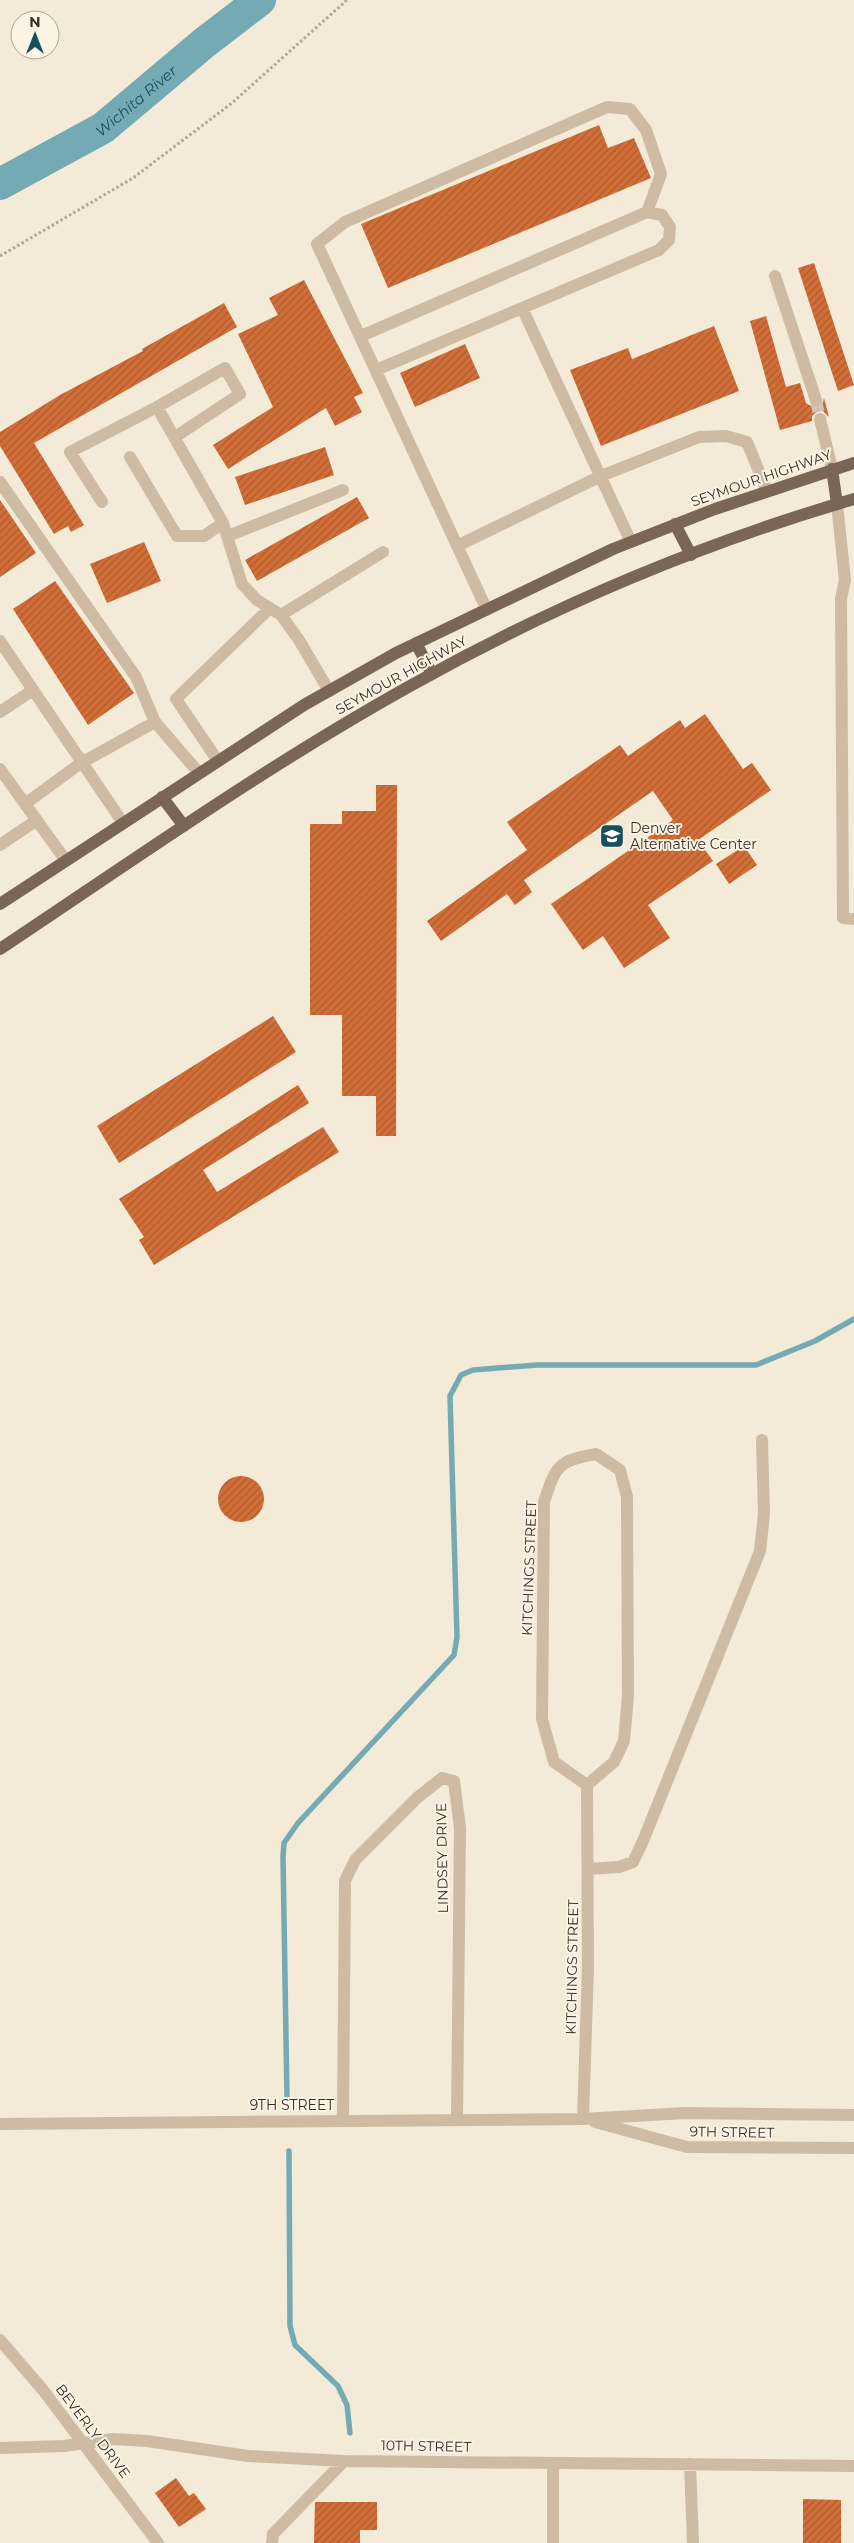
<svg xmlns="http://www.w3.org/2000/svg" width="854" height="2543" font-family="Montserrat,sans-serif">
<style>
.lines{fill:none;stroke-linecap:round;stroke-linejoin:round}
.stream{stroke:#74aab4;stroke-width:5.5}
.river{stroke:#74aab4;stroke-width:32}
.building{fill:url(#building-hatch)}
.minor-tunnel{stroke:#cec4b4;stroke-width:12;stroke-dasharray:12 6;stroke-linecap:butt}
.path{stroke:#b9a48d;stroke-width:3;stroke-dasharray:2.5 2.5;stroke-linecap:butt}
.minor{stroke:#cdbba3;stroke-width:12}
.major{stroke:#7a6655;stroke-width:12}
.labels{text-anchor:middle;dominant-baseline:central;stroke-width:4;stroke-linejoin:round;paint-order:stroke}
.street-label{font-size:14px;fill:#372d26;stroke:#fbf3e4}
.poi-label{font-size:14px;fill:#372d26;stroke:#fbf3e4;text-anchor:start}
.water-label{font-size:15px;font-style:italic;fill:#17505c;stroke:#fbf3e4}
</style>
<defs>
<pattern id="building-hatch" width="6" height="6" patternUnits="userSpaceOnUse" patternTransform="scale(1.25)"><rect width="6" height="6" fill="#d26e37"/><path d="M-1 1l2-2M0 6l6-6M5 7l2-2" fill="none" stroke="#ab5b2e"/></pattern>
</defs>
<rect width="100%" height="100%" fill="#f4ead8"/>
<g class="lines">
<path class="stream" d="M287,2098L283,1857L284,1843L298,1823L454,1655L457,1637L450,1396L461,1375L473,1370L537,1365H756L815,1341L854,1319
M289,2151L290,2326L295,2345L338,2386L347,2405L350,2433"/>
<path class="river" id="s1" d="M0,184L103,128L204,43L260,0"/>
</g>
<path class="building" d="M599,125L608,148L634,138L651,178L388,288L361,224Z
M814,263L854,385L838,391L798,268Z
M304,280L363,393L354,397L362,412L335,426L326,408L228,469L213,445L273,407L238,334L278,315L269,298Z
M224,303L237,327L34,443L84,525L71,532L68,526L54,534L0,446V432L60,395L143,351L142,349Z
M766,316L786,387L800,383L806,403L814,408L822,406L824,398L829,417L823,411H818L812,416V421L780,430L750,321Z
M714,326L739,391L601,446L570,370L628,348L632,359Z
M465,344L480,378L415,407L400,373Z
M325,447L334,475L245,505L235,477Z
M357,497L369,518L257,581L245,560Z
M0,500L36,553L0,577Z
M144,542L161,581L107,603L90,564Z
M55,581L134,693L88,725L13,609Z
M705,714L743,769L752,763L771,790L698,840L713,861L648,905L670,938L624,968L603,936L583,950L551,904L673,820L653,791L524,880L532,892L515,905L507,894L441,941L427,921L527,850L507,822L620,745L628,756L680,720L685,728Z
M376,785H397L396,1136H376V1096H342V1015H310V824H342V811H376Z
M744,846L757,865L729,884L716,864Z
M273,1016L296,1052L119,1163L97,1126Z
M298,1085L309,1103L203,1170L217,1192L323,1127L339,1152L154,1265L139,1240L144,1237L119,1199Z
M218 1499a23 23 0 1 1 46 0a23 23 0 1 1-46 0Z
M176,2478L189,2496L194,2493L206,2509L179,2527L155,2493Z
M803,2499L841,2500V2543H803Z
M315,2502H377V2530H360V2543H314Z"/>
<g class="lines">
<path class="minor-tunnel" d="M816,400L820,419"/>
<path class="path" d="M0,256L133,178L232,103L347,0"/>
<path class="minor" d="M775,276L816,400
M522,308L631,542
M361,336L647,212L662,215L670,227L669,240L659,250L376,370
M157,407L225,368L240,394L175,437
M820,419L832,469
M130,457L177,536H204L223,523
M0,482L136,677L155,722
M102,502L70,452L157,407L223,523L242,584L257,600L281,615L299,640L329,691
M837,504L845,580L841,599L843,918L854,919
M228,536L343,490
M457,546L601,476L699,437L726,436L747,442L767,491
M486,608L317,244L345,222L607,107L630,109L646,130L661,174L647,212
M281,615L383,552
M0,641L123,823
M0,712L33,690
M218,761L176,699L270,608
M0,769L66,861
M25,804L81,763L155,722L199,773
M0,845L37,820
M596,1454L620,1470L627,1497L628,1696L624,1741L614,1762L587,1785L554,1762L542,1719L544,1502C556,1466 557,1461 596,1454Z
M588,1869L619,1867L633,1862L643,1841L760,1551L764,1514L762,1440
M583,2119L588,1967L587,1785
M343,2120L345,1881L355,1860L417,1798L442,1778L454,1781L460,1828L457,2120
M595,2122L687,2147L854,2148
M0,2124L583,2119L685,2113L854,2115
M0,2340L43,2390L158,2543
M0,2448L64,2446L113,2439L147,2441L248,2456L344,2461L854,2466
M690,2464L693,2543
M272,2543L273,2534L344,2461
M553,2543V2463"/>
<path class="major" d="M832,469L837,504
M675,524L691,555
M416,643L432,674
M162,797L184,826
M0,904L304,705L396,653L613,549L715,509L854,463
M0,949C135,859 268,765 410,686C549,608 700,544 854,499"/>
</g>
<defs>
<symbol id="school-square" viewBox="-11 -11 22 22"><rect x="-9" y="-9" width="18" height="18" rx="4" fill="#17505c" stroke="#fbf3e4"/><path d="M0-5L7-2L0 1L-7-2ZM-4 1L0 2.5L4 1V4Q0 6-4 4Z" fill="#fff"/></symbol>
</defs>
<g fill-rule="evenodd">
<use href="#school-square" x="598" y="822" width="28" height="28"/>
</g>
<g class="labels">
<g class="street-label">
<text transform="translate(761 478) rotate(-19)">SEYMOUR HIGHWAY</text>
<text transform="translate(401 675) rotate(-29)">SEYMOUR HIGHWAY</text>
<text transform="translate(529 1568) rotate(-88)">KITCHINGS STREET</text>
<text transform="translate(442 1858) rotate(-91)">LINDSEY DRIVE</text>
<text transform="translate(572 1967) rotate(-89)">KITCHINGS STREET</text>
<text x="292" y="2105">9TH STREET</text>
<text transform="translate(732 2132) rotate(1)">9TH STREET</text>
<text transform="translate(93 2431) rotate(53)">BEVERLY DRIVE</text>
<text transform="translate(426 2446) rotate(1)">10TH STREET</text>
</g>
<g class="poi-label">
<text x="630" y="828">Denver<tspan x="630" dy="16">Alternative Center</tspan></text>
</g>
<g class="water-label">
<text stroke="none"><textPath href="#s1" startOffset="160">Wichita River</textPath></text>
</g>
</g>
<g transform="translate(35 35)"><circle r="24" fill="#fbf3e4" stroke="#ada498"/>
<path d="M0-4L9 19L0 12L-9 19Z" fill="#17505c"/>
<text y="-8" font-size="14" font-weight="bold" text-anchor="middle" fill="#372d26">N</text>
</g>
</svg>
